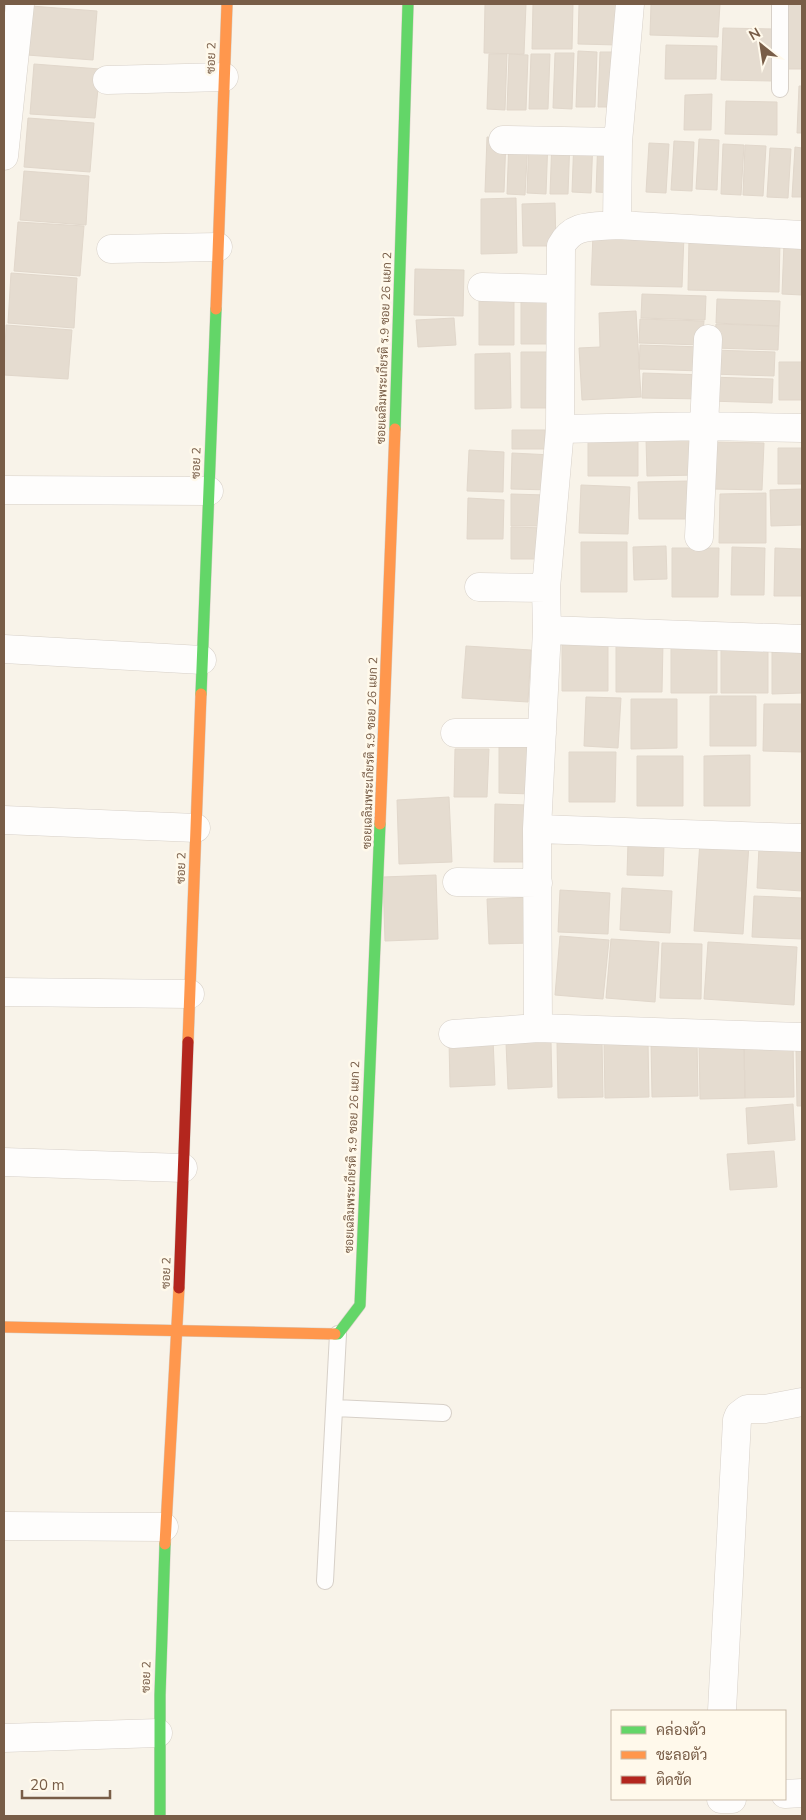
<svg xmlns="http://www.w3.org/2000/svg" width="806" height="1820" font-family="'Nunito Sans',Sarabun,sans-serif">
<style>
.building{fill:#e5dcd0;stroke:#e1d7cb}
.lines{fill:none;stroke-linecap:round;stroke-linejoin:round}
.lane-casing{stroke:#d7d0c8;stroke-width:18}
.street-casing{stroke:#d7d0c8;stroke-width:29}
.fast-casing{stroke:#d7d0c7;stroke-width:12}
.slow-casing{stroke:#d7d0c7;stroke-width:12}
.jam-casing{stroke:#d7d0c7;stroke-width:12}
.lane{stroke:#fefdfc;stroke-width:16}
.street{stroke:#fefdfc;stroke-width:28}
.fast{stroke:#63d668;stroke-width:11}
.slow{stroke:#ff974d;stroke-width:11}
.jam{stroke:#b3261e;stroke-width:11}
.labels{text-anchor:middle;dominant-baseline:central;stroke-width:5;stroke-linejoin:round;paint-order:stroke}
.street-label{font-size:12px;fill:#785d47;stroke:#fff9eb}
</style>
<rect width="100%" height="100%" fill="#f8f3e9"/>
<path class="building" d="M485,4H526L524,54L484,53Z
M533,4H573L572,49H532Z
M579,4H619L618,45L578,44Z
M651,4H720L718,37L650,35Z
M788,4H802V69H787Z
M31,6L97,11L93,60L27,55Z
M723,28L774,29L772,81L721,80Z
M666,45L717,46L716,79H665Z
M578,51L597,52L595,107H576Z
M600,52H619L617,107H598Z
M555,53H574L572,109L553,108Z
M489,54H507L505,110L487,109Z
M509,54L528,55L526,110H507Z
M531,54H550L548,109H529Z
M34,64L100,69L95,118L30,114Z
M799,86H802V133H797Z
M712,94L711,130H684L685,95Z
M726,101L777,102V135L725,134Z
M28,118L94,123L90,172L24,167Z
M487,137L506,138L504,192H485Z
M574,137L593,138L591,193L572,192Z
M598,137H616L614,193L596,192Z
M529,138L548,139L546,194L527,193Z
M509,139L528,140L525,195L507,194Z
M552,139H570L568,194H550Z
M699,139L719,140L717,190L696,189Z
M674,141L694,142L692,191L671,190Z
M649,143L669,144L666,193L646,192Z
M723,144L744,145L741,195L721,194Z
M745,145L766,146L763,196L743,195Z
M795,147L802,148V197H792Z
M770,148L791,149L788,198L767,197Z
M24,171L89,176L86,225L20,220Z
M516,198L517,253L481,254V199Z
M555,203L556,246H523L522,204Z
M18,222L84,226L80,276L14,271Z
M593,234L684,236L682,287L591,285Z
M689,238L780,241L779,292L688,290Z
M784,243L802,244V295L782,294Z
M415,269L464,270L463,316L414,315Z
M11,273L77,278L74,328L8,323Z
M556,289V344H521V290Z
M479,290H514V345H479Z
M642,294L706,296L705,320L641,318Z
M717,299L780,301L779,326L716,323Z
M636,311L641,397L582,400L579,348L600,347L599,313Z
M454,318L456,345L418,347L416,320Z
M640,319L704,321L702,345L639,343Z
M716,324L779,326L778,350L714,348Z
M6,325L72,330L68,379L4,375Z
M640,345L703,347L702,371L639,369Z
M712,350L775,352L774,376L711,374Z
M521,352H556L557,408H521Z
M510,353L511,408L475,409V354Z
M779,362H802V400H779Z
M643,373L706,375L705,399L642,398Z
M709,377L773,379L772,403L709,401Z
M512,430H545V449H512Z
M638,438V476H588V439Z
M697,438L698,475L647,476L646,439Z
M715,442L764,443L762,490L713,489Z
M778,448H802V484H778Z
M469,450L504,452L503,492L467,491Z
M512,453L552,455L551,490L511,489Z
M689,481V519H639L638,482Z
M581,485L630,487L628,534L579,533Z
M802,489V525L771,526L770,490Z
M766,493V543H719L720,494Z
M511,494L546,495V526H511Z
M468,498L504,500L503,539H467Z
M511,527L546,528V559H511Z
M581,542H627V592H581Z
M666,546L667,579L634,580L633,547Z
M732,547L765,548L764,595H731Z
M672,548H719L718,597H672Z
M775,548L802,549V596H774Z
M562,641H608V691H562Z
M616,642H663L662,692H616Z
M671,643H717V693H671Z
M721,643H768V693H721Z
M772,644H802V693L772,694Z
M466,646L531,650L528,702L462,698Z
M710,696H756V746H710Z
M586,697L621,698L618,748L584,746Z
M631,699H677V748L631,749Z
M764,704H802V752L763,751Z
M499,745H533L532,794L499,793Z
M455,749H489L487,797H454Z
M569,752H616L615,802H569Z
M750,755V806H704V756Z
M637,756H683V806H637Z
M449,797L452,862L399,864L397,800Z
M495,804L528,805L526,862H494Z
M700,841L749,844L743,934L694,931Z
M628,842L664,844L663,876L627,875Z
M759,847L802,849V891L757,888Z
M436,875L438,939L385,941L383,877Z
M622,888L672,891L670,933L620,930Z
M560,890L610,893L608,934L558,932Z
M754,896L802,898V939L752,937Z
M532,897L533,943L489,944L487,899Z
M560,936L609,940L603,999L555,995Z
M611,939L659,942L655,1002L606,998Z
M708,942L797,947L794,1005L704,999Z
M662,943L702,944L701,999L660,998Z
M493,1039L495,1085L450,1087L449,1041Z
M551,1041L552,1087L508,1089L506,1043Z
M602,1041L603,1097L558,1098L557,1042Z
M648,1041L649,1097L605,1098L604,1042Z
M697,1041L698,1096L652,1097L651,1042Z
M744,1042H793L794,1097L745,1098Z
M744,1042L745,1098L700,1099L699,1044Z
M796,1050H802V1106H797Z
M793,1104L795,1140L748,1144L746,1108Z
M774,1151L777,1187L730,1190L727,1154Z"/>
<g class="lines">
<defs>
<path id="lane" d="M780,4V89
M335,1408L443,1413
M325,1581L338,1334"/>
<path id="street" d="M107,80L224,77
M503,140L618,142
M4,156L20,4
M617,225L802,235
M111,249L218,247
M482,287L560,289
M560,429L705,426L802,428
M4,490L209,491
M699,537L708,339
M479,587L546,588
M547,630L802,639
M4,649L202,660
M455,733H542
M4,820L196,828
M537,829L802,838
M457,882L538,883
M4,992L190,994
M538,1028L537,829L547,630L546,588L560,429L561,246C573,223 593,227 617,225L618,142L630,4
M453,1034L538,1028L802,1037
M4,1162L183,1168
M4,1526L164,1527
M722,1711L737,1420L739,1415L747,1409H765L802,1402
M4,1738L158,1733
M785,1794L802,1793
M721,1799H732"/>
<path id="fast" d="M395,429L408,4
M201,694L216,309
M335,1334H338L360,1305L380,824
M160,1816V1695L165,1544"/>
<path id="slow" d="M216,309L227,4
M380,824L395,429
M188,1042L201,694
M4,1327L335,1334
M165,1544L179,1288"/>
<path id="jam" d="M179,1288L188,1042"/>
</defs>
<use href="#lane" class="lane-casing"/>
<use href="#street" class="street-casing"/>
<use href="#fast" class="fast-casing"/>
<use href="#slow" class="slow-casing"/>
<use href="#jam" class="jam-casing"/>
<use href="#lane" class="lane"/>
<use href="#street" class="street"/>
<use href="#fast" class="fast"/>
<use href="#slow" class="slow"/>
<use href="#jam" class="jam"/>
</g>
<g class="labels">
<g class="street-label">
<text transform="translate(211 58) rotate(-88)">ซอย 2</text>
<text transform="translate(384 348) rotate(-88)">ซอยเฉลิมพระเกียรติ ร.9 ซอย 26 แยก 2</text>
<text transform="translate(196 463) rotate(-88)">ซอย 2</text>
<text transform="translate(370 753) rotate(-88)">ซอยเฉลิมพระเกียรติ ร.9 ซอย 26 แยก 2</text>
<text transform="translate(181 868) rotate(-88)">ซอย 2</text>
<text transform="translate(352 1157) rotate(-88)">ซอยเฉลิมพระเกียรติ ร.9 ซอย 26 แยก 2</text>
<text transform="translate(166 1273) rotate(-88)">ซอย 2</text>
<text transform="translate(146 1677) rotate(-88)">ซอย 2</text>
</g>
</g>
<rect width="806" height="1820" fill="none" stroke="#785d47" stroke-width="10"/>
<rect x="611" y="1710" width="175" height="90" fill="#fff9eb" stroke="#c9bba9"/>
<rect x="621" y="1726" width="25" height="8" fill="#63d668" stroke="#c9bba9"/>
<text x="656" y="1735" font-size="15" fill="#785d47">คล่องตัว</text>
<rect x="621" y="1751" width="25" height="8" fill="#ff974d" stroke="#c9bba9"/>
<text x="656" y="1760" font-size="15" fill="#785d47">ชะลอตัว</text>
<rect x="621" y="1776" width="25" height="8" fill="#b3261e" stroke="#c9bba9"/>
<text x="656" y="1785" font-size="15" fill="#785d47">ติดขัด</text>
<g transform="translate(761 45) rotate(330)" stroke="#fff9eb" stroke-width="4" paint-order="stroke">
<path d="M0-4L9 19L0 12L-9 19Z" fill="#785d47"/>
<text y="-8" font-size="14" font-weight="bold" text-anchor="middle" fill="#785d47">N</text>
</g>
<path d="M22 1790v8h88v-8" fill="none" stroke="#785d47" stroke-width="2.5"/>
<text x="30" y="1790" font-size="15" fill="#785d47" stroke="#fff9eb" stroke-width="4" paint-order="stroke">20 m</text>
</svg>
